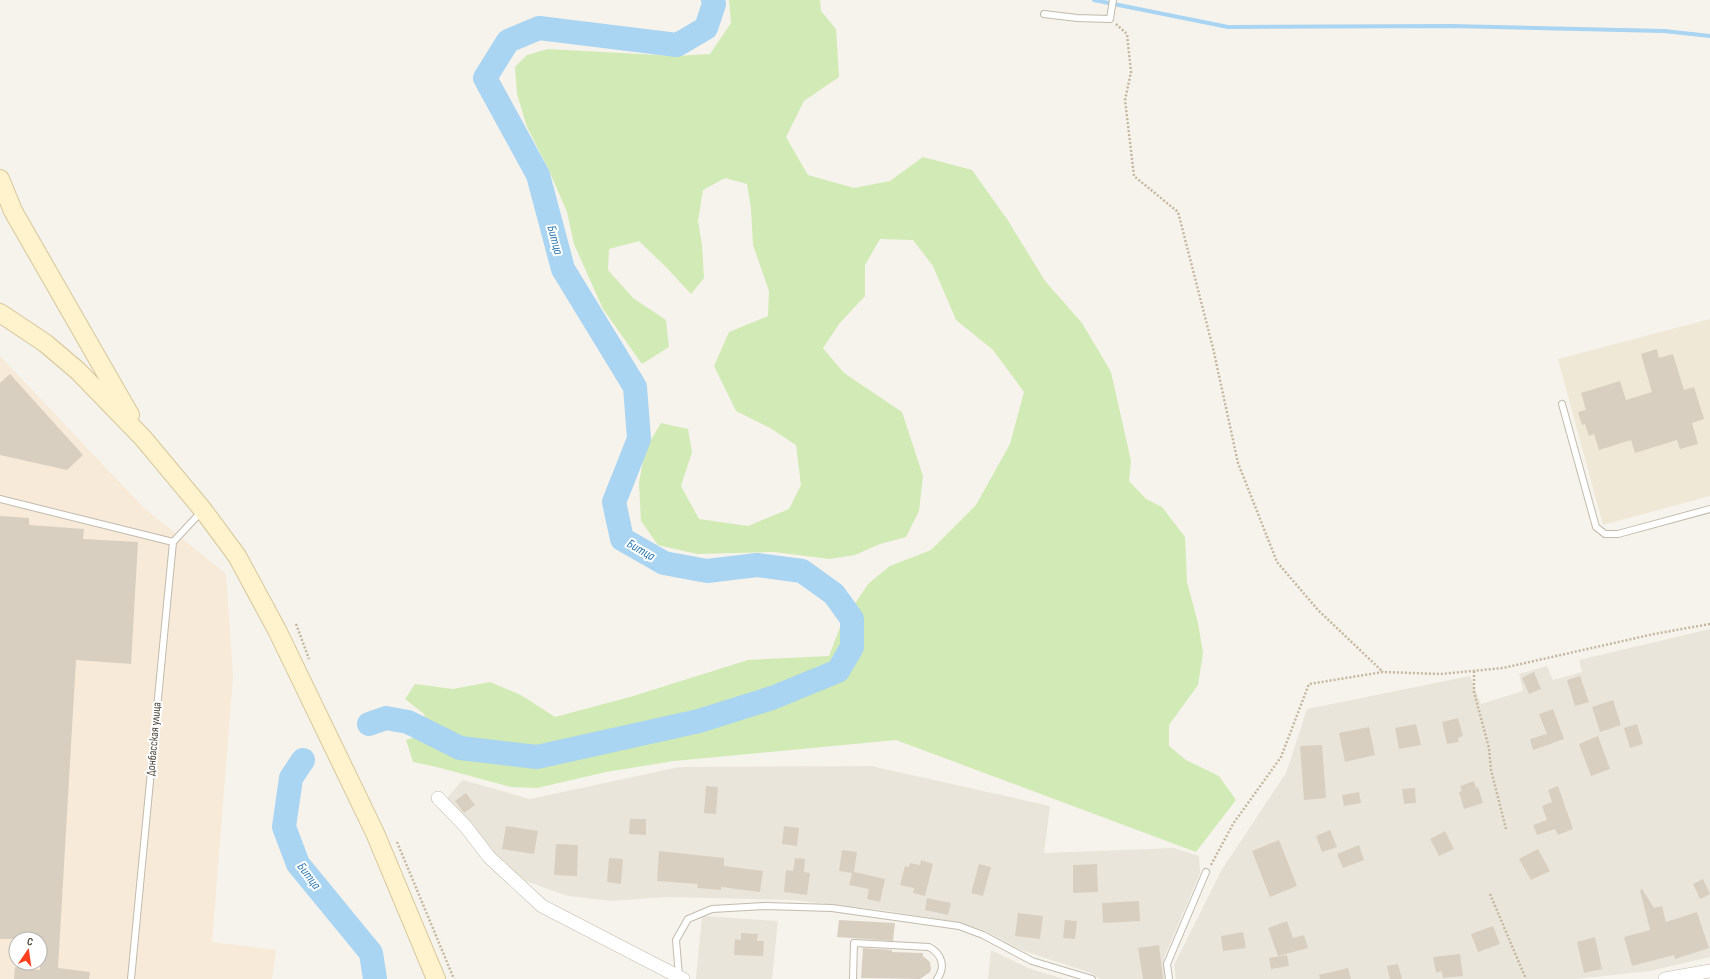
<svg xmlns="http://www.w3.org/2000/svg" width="1710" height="979" font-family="'Sofia Sans Condensed',sans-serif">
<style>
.residential{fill:#eae5da}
.commercial{fill:#f7ead8;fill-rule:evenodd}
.education{fill:#efe8d6}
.green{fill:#d2eab5}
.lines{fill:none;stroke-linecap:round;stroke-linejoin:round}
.stream{stroke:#a9d4f2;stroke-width:4}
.river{stroke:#a9d4f2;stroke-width:24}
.building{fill:#d8cfc1}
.lane-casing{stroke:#c2bbae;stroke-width:8}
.street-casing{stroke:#c2bbae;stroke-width:14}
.secondary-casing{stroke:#d6c79b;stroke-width:20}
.path{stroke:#c4b79f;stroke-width:2.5;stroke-dasharray:2 2;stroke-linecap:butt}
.lane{stroke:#fff;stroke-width:6}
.street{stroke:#fff;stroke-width:13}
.secondary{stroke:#fff3cd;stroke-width:18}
.labels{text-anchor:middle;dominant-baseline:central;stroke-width:4;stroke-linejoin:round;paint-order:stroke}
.street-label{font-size:12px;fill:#4b4439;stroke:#fff}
.water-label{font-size:13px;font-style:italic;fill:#2e7ab2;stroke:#fff}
</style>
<rect width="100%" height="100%" fill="#f6f3ec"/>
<path class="residential" d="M1710,629V957L1650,971L1577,979H1176L1174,965L1221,871L1286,773L1307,709L1470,676L1481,704L1523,691L1519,674L1547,666L1553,680L1582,672L1579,660Z
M871,766L1050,806L1044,853L1174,848L1199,856L1200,873L1164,958L1166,979H1100L1091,973L1024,951L985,931L957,922L881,910L792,900L665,897L612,901L568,896L526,881L504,863L445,800L463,780L530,799L679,767Z
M702,916L778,921L772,979H696Z
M991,950L1028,968L1064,979H988Z"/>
<path class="commercial" d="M0,356L143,507L226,574L233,677L212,942L276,950L272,979H0ZM16,939H40V963H16Z"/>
<path class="education" d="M1710,319V496L1603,525L1558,359Z"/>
<path class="green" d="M729,0H820L821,11L836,29L839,77L804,101L786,137L808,175L854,188L890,181L923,157L972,170L1007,219L1045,281L1082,323L1111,372L1131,461L1129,481L1146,499L1162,507L1185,537L1187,582L1198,623L1203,653L1198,685L1169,725V746L1186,760L1219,776L1236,800L1196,852L896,740L674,761L606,772L537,788L511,787L437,767L413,762L406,740L429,733L424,714L405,699L415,684L453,689L490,682L521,695L555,717L630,697L748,660L829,656L842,622L869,583L890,566L931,550L976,505L1010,444L1024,392L993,350L956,320L933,266L913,240L880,239L865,265V296L839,324L823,348L844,373L902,412L923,476L919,511L906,537L880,544L855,555L829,559L775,552L697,554L658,545L641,521L639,483L645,450L661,423L688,429L692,452L681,486L699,519L748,526L789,509L801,485L796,445L770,428L736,411L714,366L729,332L768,316L769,291L753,245L751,209L747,184L725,178L703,190L698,221L702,245L704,278L691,294L667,268L639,241L609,249L608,270L633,298L666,320L669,347L642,364L603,309L574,244L567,212L547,166L527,127L517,94L515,67L527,55L548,49L676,56L710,54L731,23Z"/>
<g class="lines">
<path class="stream" d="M1094,0L1228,27L1451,26L1664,31L1710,36"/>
<path class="river" d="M369,724L386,718L408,722L460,748L537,757L699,721L772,698L838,671L852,647V619L834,594L802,571L757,565L707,571L664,563L622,539L614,502L639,439L635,387L563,269L538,175L485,78L508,41L539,28L677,45L706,28L714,4L713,0
M303,760L291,778L284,827L298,864L371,953L375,979"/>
</g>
<path class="building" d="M1657,349L1659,358L1673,354L1684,390L1694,387L1704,419L1692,423L1698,444L1680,449L1677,440L1635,453L1631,440L1599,450L1594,434L1589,436L1585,424L1582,425L1578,412L1586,410L1581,393L1620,381L1626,400L1652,392L1641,354Z
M10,374L83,455L67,470L0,455V383Z
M0,516L29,518V525L84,529L83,539L138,542L131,664L76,660L58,968L90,972L89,979H14L15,967L40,970V939H0Z
M1534,672L1541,689L1529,694L1522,678Z
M1580,676L1589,702L1575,706L1567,680Z
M1613,700L1621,725L1600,732L1592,707Z
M1553,709L1564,739L1533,750L1530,739L1547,734L1539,714Z
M1458,718L1463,736L1458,738L1459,742L1447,744L1442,722Z
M1416,724L1421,745L1399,749L1395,728Z
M1637,724L1643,744L1630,748L1624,728Z
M1369,727L1375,755L1345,762L1339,733Z
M1598,736L1610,769L1591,776L1579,744Z
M1322,745L1326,798L1304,800L1300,746Z
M1474,781L1476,788L1478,787L1483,803L1464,809L1459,792L1462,791L1460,786Z
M706,786L718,787L716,814L704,813Z
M1558,786L1573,829L1558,835L1555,829L1537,835L1533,825L1547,820L1542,806L1552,802L1548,790Z
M1415,788L1416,803L1404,804L1402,789Z
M1359,792L1361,803L1344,806L1342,795Z
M466,793L475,805L464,813L455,801Z
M630,819H646V835L629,834Z
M506,826L538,831L534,854L502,849Z
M784,826L799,828L797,846L782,844Z
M1330,830L1337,847L1322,852L1316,836Z
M1445,831L1454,849L1439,856L1430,839Z
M1279,840L1297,886L1270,897L1252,851Z
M556,844L578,845L577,876L554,875Z
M1359,845L1364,860L1343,868L1337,854Z
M1538,849L1550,871L1531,880L1519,859Z
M842,850L857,852L854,872L885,879L880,902L867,899L869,889L849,885L852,873L839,871Z
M659,851L724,858V866L763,871L760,892L721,887V890L697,888L698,884L657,881Z
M609,858L623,859L621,884L607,882Z
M795,858L805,859L804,872L810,873L807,895L784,892L786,870L793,871Z
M921,860L933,864L925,896L913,893L914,888L900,885L905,866L909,867L910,863L920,865Z
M979,864L991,867L983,896L971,893Z
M1097,864L1098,892L1073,893V865Z
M1703,879L1710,894L1700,899L1693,884Z
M1642,889L1654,908L1662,906L1666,922L1697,912L1709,948L1675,959L1674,955L1632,966L1624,937L1650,930L1640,890Z
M927,898L951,903L948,915L925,910Z
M1139,901L1140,921L1103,923L1102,903Z
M1018,913L1043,916L1040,939L1015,936Z
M839,920L895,923L893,941L837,937Z
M1065,920L1077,921L1075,939L1063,938Z
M1287,921L1293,938L1304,935L1308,948L1278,956L1268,928Z
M1493,926L1500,944L1478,952L1471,934Z
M1243,932L1246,948L1223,951L1221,936Z
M741,933L758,934L757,941H764L763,956L734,955L735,939L741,940Z
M1595,937L1602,969L1584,973L1577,942Z
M1159,945L1163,979H1143L1138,948Z
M863,948L892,950V952L923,953V956L930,962L931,969L930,972L920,979L861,978Z
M1460,954L1463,976L1443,978L1442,971L1436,973L1433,957Z
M1287,955L1289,966L1271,969L1269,958Z
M1398,964L1402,979H1390L1387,966Z
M1348,968L1351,979H1320L1319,975Z"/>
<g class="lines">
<defs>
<path id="lane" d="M1044,14L1077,18L1110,19L1113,0
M1562,404L1596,527L1605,534H1618L1710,509
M0,499L173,542
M679,976L676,940L688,919L712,909L766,906L832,908L959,926L983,935L1032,961L1092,979
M131,979L173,542L202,511
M853,979L854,943L929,947C942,954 946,967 937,979
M1169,979L1167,964L1206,872"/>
<path id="street" d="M438,798L466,827L489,857L542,906L683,979
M1665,979L1710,971"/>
<path id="secondary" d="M0,179L13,211L130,415
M0,313L45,343L78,371L143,438L203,510L237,556L277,630L375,833L436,979"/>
</defs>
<use href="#lane" class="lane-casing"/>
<use href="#street" class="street-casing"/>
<use href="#secondary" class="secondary-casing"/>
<path class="path" d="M1116,24L1127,34L1131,72L1125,100L1134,176L1178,212L1213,348L1238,463L1277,562L1318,610L1383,672
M296,624L309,659
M1474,671V692L1489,748L1491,770L1506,829
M397,842L454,979
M1211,865L1233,824L1281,757L1309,684L1383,672L1441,674L1503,668L1654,634L1710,624
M1490,894L1526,979"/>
<use href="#lane" class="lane"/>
<use href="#street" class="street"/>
<use href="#secondary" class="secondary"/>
</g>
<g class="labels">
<g class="street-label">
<text transform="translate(154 739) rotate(-85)">Донбасская улица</text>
</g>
<g class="water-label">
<text transform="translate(555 240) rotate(75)">Битца</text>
<text transform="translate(641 550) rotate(30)">Битца</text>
<text transform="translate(309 876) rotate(53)">Битца</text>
</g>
</g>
<g transform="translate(28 951) rotate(13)"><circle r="19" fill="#ffffff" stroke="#b7b4b0"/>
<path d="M0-3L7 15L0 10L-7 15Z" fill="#fc3f1d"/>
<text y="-6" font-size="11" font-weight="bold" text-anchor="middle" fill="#4b4439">С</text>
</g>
</svg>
